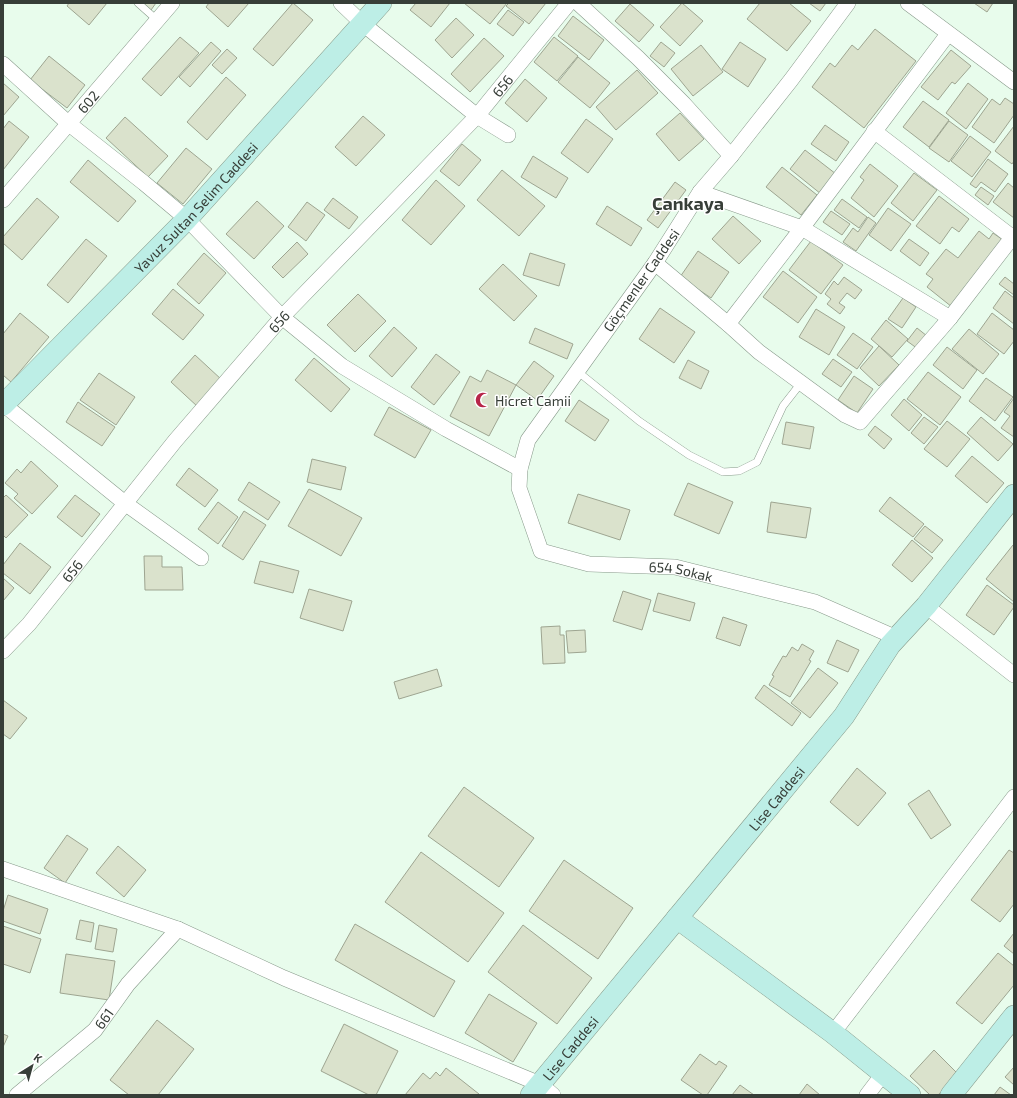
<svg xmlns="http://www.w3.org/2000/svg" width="1017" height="1098" font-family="'Exo 2',sans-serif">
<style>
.building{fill:#dae2cc;stroke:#9ea591}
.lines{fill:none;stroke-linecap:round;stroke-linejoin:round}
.lane-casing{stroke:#889a8b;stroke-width:8}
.street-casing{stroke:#889a8b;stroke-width:16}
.secondary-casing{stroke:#889a8b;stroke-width:22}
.lane{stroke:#fff;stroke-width:7}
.street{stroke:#fff;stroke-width:15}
.secondary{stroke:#bdeee6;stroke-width:21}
.labels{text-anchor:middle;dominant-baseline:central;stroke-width:3;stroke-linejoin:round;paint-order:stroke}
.street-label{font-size:14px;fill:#373e38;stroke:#fff}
.poi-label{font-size:14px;fill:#373e38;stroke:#fff;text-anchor:start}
.district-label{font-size:18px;font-weight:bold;fill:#373e38;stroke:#fff}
</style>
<rect width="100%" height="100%" fill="#e8fcec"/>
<path class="building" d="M69,3H107L89,25L67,6Z
M143,3H156L151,10Z
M209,3H249L228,27L206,7Z
M293,3L313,20L273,66L253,49Z
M416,3H450L431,27L410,10Z
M464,3H507L490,24Z
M509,3H546L529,24L506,6Z
M682,3L703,21L680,46L660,27Z
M760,3H789L811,21L787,51L747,19Z
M809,3H826L820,11Z
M974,3H993L987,12Z
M630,4L654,25L639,42L615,21Z
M508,10L524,22L513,36L497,24Z
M573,16L604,40L589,60L558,36Z
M456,18L474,35L452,58L435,40Z
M875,29L916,61L864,128L812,87L830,63L835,67L852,45L858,50Z
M180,37L199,53L161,96L142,79Z
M554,37L578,56L557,81L534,62Z
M484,38L504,56L470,92L451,74Z
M211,42L221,51L190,87L179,77Z
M661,42L675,53L664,67L650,56Z
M740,42L766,59L748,87L722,69Z
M701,45L723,72L693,96L671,69Z
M227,49L237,58L222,74L212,65Z
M951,50L971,66L955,84L952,82L938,100L921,87Z
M49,56L85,85L67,108L30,80Z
M578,57L610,83L590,108L558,82Z
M637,70L658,93L616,130L596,107Z
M226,77L246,95L207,140L187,122Z
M525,79L547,98L527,122L505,103Z
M3,83L19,97L3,116Z
M968,83L988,99L966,129L946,113Z
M1005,98L1014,104V115L994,143L972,127L992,99L1000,105Z
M923,101L949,120L929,147L903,127Z
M680,113L704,139L679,161L656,134Z
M363,116L385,135L356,166L335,147Z
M125,117L168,156L148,177L106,138Z
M586,119L613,139L588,173L561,153Z
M9,121L29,137L3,170V129Z
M949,121L968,135L949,162L929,148Z
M825,125L849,142L836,161L811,144Z
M1014,126V161L1012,164L995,151Z
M970,136L991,152L972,177L951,161Z
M462,144L481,160L459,186L440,171Z
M186,148L212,169L183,204L157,183Z
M805,150L836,174L821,194L790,169Z
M533,156L568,178L556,198L521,177Z
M988,159L1008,174L995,192L981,182L976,188L970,184Z
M88,160L136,201L118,222L70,182Z
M870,164L898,186L874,217L851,198L864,180L860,177Z
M782,167L817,195L801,215L766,187Z
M502,170L545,206L519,236L477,200Z
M914,173L937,190L913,221L891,203Z
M436,180L465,206L431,245L402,220Z
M675,182L686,190L658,228L647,220Z
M1008,183L1014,188V218L993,202Z
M981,187L994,196L988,205L975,195Z
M939,196L969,219L959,232L952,227L940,244L916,226Z
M37,198L59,217L22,260L3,243V237Z
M333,198L358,217L349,229L324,210Z
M842,199L867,217L859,228L834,210Z
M257,201L284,226L254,259L226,234Z
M307,202L325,215L306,241L288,227Z
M607,206L642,228L631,246L596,224Z
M888,208L911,224L891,251L869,235Z
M831,211L850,224L842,235L823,222Z
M733,216L761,241L739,264L712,239Z
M868,217L876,223L856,251L843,242L853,228L858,232Z
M979,231L989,239L993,233L1003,240L952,307L927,287L933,279L926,274L946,249L958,258Z
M86,239L107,256L68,303L47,285Z
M909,239L929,253L920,266L900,251Z
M811,241L843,265L821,294L789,270Z
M297,242L308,254L283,278L272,267Z
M698,251L729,272L711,298L680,277Z
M204,253L226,273L199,304L177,284Z
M530,253L565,264L559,286L523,275Z
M503,264L537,296L514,321L479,289Z
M783,271L817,297L798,323L763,297Z
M844,277L862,290L855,299L847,293L839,303L845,307L840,314L827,304L831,299L825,294L834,281L838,285Z
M1005,277L1014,284V295L999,284Z
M173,289L204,315L183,340L152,314Z
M1005,291L1014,298V324L993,308Z
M358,294L386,321L355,352L327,325Z
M903,298L916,307L902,328L888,319Z
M660,308L695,332L674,363L639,339Z
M816,309L845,327L829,355L799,337Z
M20,313L49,337L11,382L3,375V334Z
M992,313L1014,330V341L1004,354L977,334Z
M886,320L908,339L892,357L871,339Z
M394,327L417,348L392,377L369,356Z
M535,328L573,344L567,359L529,343Z
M917,328L927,336L918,349L907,341Z
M969,329L999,354L983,374L952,349Z
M853,333L873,347L857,369L837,355Z
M879,346L899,365L879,386L860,368Z
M947,347L977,370L963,389L933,365Z
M436,354L460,372L434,405L411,387Z
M195,355L222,380L198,407L171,382Z
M314,358L350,389L331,412L295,380Z
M833,359L852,372L841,387L822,374Z
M688,360L709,371L701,389L679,378Z
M534,361L554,376L537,400L516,385Z
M487,370L516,385L489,436L450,416L470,376L481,382Z
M928,372L961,397L940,425L907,399Z
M99,373L135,397L116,425L80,400Z
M854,376L873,389L857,413L838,400Z
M986,378L1013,397L995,421L969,401Z
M1014,398V437L1001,428L1010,416L1004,412Z
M904,399L922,415L909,431L891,415Z
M579,400L609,420L595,441L565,421Z
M78,402L115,427L102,446L66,422Z
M389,407L431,430L415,458L374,435Z
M924,417L938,427L924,444L911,433Z
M981,417L1013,444L998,461L967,433Z
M947,421L970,439L947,467L924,449Z
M786,422L814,427L810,449L782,444Z
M875,426L892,439L884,449L868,435Z
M972,456L1004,483L987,503L955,476Z
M312,459L346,467L341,490L307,482Z
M31,461L58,486L32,514L14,498L18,494L5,483L17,469L21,473Z
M189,468L218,490L205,507L176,485Z
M249,482L280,502L268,520L238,500Z
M688,483L733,502L719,534L674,515Z
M309,489L362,518L341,556L288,526Z
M578,494L630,510L620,540L568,523Z
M6,495L28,515L6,538L3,535V498Z
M75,495L100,514L82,537L57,517Z
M890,497L924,524L913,537L879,511Z
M218,502L238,517L218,544L198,529Z
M771,502L811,508L806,538L767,532Z
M244,511L266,525L243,560L222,546Z
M925,526L943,540L932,553L914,539Z
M912,540L933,558L912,582L892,565Z
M20,543L51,567L30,594L3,573V565Z
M1013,545L1014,546V602L986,579Z
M144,556H162V567H182L183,590H145Z
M260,561L299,571L293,593L254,583Z
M3,578L14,588L3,601Z
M987,585L1014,605V607L994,635L966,615Z
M309,589L352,601L343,631L300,618Z
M623,591L651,600L642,630L613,621Z
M658,593L695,603L690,621L653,611Z
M723,617L747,625L740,646L716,638Z
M560,626V635H564L565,663L543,664L541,627Z
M585,630L586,652L568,653L566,631Z
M837,640L859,650L848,672L827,663Z
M802,644L814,651L809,660L811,661L790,697L769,685L774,676L772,675L783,656L786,657L792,647L798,651Z
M818,668L838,683L810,718L791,703Z
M437,669L442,686L399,699L394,682Z
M764,685L801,713L792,726L755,698Z
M3,700L27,718L10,739L3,734Z
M857,768L886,793L858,826L830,802Z
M464,787L534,838L499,887L428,836Z
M929,790L951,825L931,839L908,804Z
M67,835L88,849L65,883L44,868Z
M118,846L146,870L124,897L96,873Z
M1009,850L1014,853V904L1000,922L971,900Z
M421,852L504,913L468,962L385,902Z
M564,860L633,908L598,959L529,911Z
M8,895L48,909L40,934L3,921V911Z
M80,920L94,923L91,942L76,939Z
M355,924L455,981L434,1017L335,960Z
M99,925L117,929L113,952L95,949Z
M523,925L592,978L557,1024L488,972Z
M3,926L41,939L30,973L3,964Z
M1014,933V954L1004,946Z
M998,953L1014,966V985L982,1024L956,1003Z
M66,954L115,961L109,1000L60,993Z
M489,994L537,1023L513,1062L465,1033Z
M157,1020L194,1049L158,1095H129L110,1080Z
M344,1024L398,1051L376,1095H369L321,1071Z
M3,1034L8,1036L3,1047Z
M934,1050L958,1074L938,1095H930L910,1076Z
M700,1054L716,1065L719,1061L727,1066L707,1095H703L681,1080Z
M1014,1067V1085L1005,1077Z
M446,1068L479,1094V1095H405L423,1073L430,1079L436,1072L440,1076Z
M807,1084L820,1095H799Z
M740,1085L754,1095H732Z
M1000,1087L1011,1095H994Z"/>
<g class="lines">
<defs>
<path id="lane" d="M138,3L157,20
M577,371L639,421L689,455L723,472L739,471L757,462L783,406L801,383"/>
<g id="street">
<path d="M341,3L363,24L477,116L508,135"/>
<path d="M578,3L638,58L684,104L731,156"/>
<path id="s1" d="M848,3L791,80L731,156L700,192L655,263L528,440L520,469L519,488L541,551L589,564L675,567L815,602L897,638"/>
<path d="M908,3L1014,82"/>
<path d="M3,64L68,123L144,183L187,219L282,317L342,366L446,429L520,469"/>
<path d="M874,131L1012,237"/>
<path d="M700,192L802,228L950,318"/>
<path id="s2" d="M3,200L172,3"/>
<path d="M655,263L728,324L759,352L845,415L860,422L950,318L1014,235"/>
<path d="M728,324L802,228L948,34"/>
<path d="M3,404L126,504L201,558"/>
<path d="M926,606L1014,675"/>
<path id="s3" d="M3,651L29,624L175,441L282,317L477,116L569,3"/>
<path d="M3,869L178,929L284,978L540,1084L553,1095"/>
<path d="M833,1033L1014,797"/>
<path id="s4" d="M17,1095L95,1030L128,984L178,929"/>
<path d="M867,1095L883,1074"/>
</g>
<g id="secondary">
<path id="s5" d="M3,405L187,219L381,3"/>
<path d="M677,918L833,1033L910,1095"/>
<path id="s6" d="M531,1095L844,716L890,645L926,606L1014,495"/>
<path d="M951,1095L1014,1016"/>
</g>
</defs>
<use href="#lane" class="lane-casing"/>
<use href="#street" class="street-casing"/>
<use href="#secondary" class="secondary-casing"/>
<use href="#lane" class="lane"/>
<use href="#street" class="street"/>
<use href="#secondary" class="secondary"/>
</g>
<defs>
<symbol id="mosque-bare" viewBox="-9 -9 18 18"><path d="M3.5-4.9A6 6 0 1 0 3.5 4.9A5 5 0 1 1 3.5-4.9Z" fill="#b72549" stroke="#fff" stroke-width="2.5" paint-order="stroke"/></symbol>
</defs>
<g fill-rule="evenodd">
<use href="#mosque-bare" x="472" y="389" width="22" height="22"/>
</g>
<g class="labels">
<g class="street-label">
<text stroke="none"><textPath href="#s3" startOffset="755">656</textPath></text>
<text stroke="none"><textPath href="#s2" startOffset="130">602</textPath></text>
<text stroke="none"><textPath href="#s5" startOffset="276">Yavuz Sultan Selim Caddesi</textPath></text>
<text transform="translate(641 280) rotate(-55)">Göçmenler Caddesi</text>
<text stroke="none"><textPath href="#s3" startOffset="430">656</textPath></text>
<text stroke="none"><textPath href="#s3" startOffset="106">656</textPath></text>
<text stroke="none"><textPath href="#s1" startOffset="800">654 Sokak</textPath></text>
<text stroke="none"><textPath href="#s6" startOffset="385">Lise Caddesi</textPath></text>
<text stroke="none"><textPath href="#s4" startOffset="116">661</textPath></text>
<text stroke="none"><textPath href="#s6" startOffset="61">Lise Caddesi</textPath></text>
</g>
<g class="poi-label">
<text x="495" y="400">Hicret Camii</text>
</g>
<g class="district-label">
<text x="688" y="203">Çankaya</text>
</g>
</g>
<rect width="1017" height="1098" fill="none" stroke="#373e38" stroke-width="8"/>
<g transform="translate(32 1066) rotate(37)" stroke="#ffffff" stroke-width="3" paint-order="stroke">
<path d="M0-3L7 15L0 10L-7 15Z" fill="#373e38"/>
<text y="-6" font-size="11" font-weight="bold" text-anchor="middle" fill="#373e38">K</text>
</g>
</svg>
